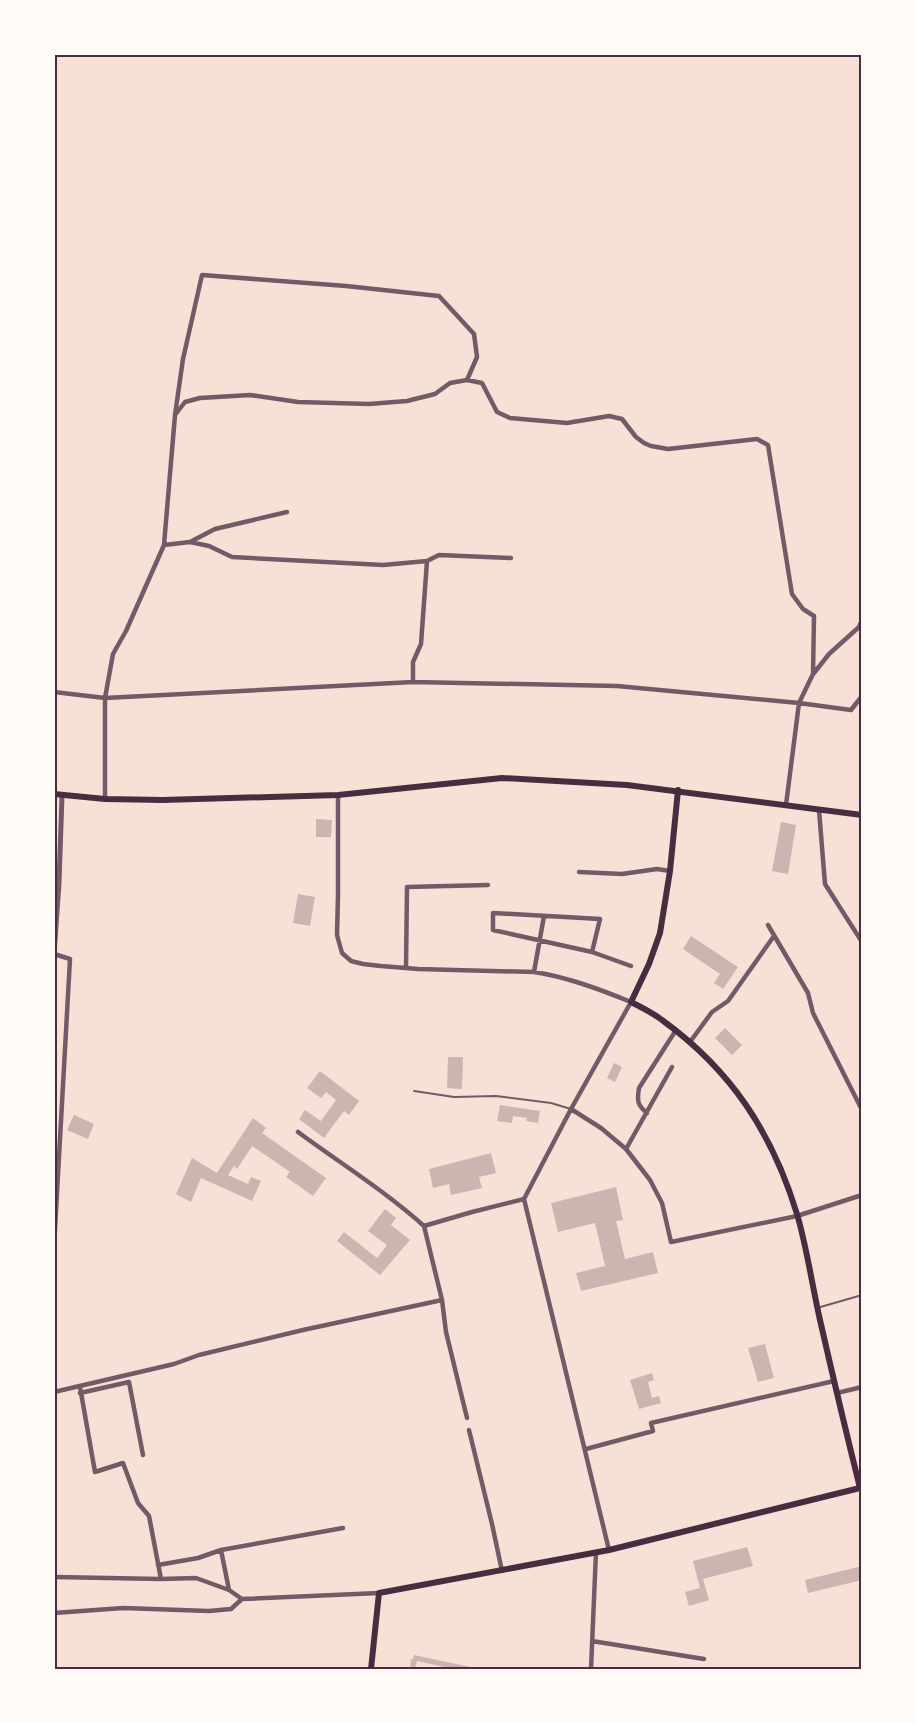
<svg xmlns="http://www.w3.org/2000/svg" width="916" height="1723" font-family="'Fira Sans Condensed',sans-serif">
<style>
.building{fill:#ccb4b1}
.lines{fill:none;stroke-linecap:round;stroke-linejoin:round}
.service{stroke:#755966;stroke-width:2}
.minor{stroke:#755966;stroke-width:4.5}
.tertiary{stroke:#755966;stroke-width:5}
.secondary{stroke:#4a2c40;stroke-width:6}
.neatline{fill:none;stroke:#4a2c40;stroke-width:2}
</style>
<rect width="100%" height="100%" fill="#f7e1d7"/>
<path class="building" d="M316,819L332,820L331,837H316Z
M781,822L796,825L788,874L772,871Z
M298,894L315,897L310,926L293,923Z
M691,936L738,967L723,989L714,983L720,974L683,949Z
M725,1028L742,1045L732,1055L715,1038Z
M448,1057H463L462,1089L447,1088Z
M614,1063L622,1067L615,1082L607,1078Z
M320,1071L359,1101L349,1115L344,1111L324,1138L299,1119L305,1110L321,1121L336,1100L326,1092L321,1098L307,1088Z
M500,1105L540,1111L538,1123L526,1121L527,1118L513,1116L512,1123L497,1121Z
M74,1115L94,1124L88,1139L67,1130Z
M253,1118L266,1128L262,1133L326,1178L313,1196L286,1177L290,1172L252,1146L237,1169L234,1166L228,1175L248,1184L251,1177L261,1181L252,1201L201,1178L191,1202L176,1194L192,1158L217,1173Z
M491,1153L496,1173L479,1177L482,1188L451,1195L449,1184L433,1188L429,1169Z
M616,1187L623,1220L616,1221L625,1259L653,1252L658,1273L581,1291L576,1273L605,1266L595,1223L558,1232L551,1203Z
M385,1209L396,1218L391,1225L410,1240L380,1275L337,1241L344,1232L377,1258L387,1245L368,1231Z
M765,1344L774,1378L758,1382L748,1348Z
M652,1373L654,1380L648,1382L652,1398L659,1396L661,1403L639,1409L630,1380Z
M747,1547L753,1566L703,1579L709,1600L689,1606L685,1592L700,1588L693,1561Z
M862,1566V1580L808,1593L805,1580Z
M414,1655L475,1668V1669H453L417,1661L415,1669H410L411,1659H413Z"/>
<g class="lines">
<path class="service" d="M414,1091L454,1097L496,1096L551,1103L571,1109
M817,1308L862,1295"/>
<path class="minor" d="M175,415L185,402L200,398L250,395L298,402L369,404L407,401L435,394L450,383L467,380L482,383L497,412L510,418L567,423L609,416L622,419L636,437L644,443L651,446L668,449L757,439L768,445L792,594L803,609L814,616L813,674L799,703L786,805
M190,542L209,546L232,557L383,565L427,561
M164,545L190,542L215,529L287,512
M814,673L829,654L859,627L862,620
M413,682V662L421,644L427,561L439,555L511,558
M54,692L105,698L413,682L617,686L799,703L851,710L862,696
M338,795V895L337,935L342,953L351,961L363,964L381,966L418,969L534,972C567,977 599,989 631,1002L571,1109L524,1199L609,1550
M105,799V698L113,654L126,631L164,545L175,415L183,359L202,275L346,286L439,296L474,334L477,357L467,380
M819,810L825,884L862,942
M579,872L622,874L657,869L670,871
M768,925L808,993L813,1013L862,1110
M592,952L600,919L493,913V930L592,952L631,966
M54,954L70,959L54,1247
M406,968L407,887L488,885
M534,972L544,916
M690,1042L712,1012L728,1001L774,936
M571,1109L601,1128L626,1149L650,1180L662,1203L671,1242L797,1216L862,1195
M647,1113C637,1105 637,1100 639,1088L676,1030
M298,1132C340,1163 385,1191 424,1226
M626,1149L672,1067
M424,1226L442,1300L446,1332L467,1418
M424,1226L472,1212L524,1199
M80,1387L95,1472L123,1463L138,1503L149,1516L161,1579
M54,1392L174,1364L199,1355L303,1330L442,1300
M80,1393L129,1382L143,1455
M837,1393L862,1387
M469,1430L492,1524L502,1571
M586,1449L653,1431L651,1423L834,1381
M158,1565L198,1558L221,1550
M54,1577L161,1579L196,1578L229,1590L242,1599L379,1593
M229,1590L221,1550L343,1528
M54,1613L123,1608L209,1611L231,1609L242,1599
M592,1641L704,1659
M591,1669L596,1552"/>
<path class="tertiary" d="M54,954L59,883L62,796"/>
<path class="secondary" d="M54,794L105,799L163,800L338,795L502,778L627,785L862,815
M371,1669L379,1593L609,1550L860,1488C846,1432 833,1377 820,1320C812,1285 807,1248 797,1214C772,1132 731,1070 662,1020C653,1013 641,1007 631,1002L649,964L660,933L670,871L678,790"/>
</g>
<rect width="916" height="1723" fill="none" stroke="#fffaf5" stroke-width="111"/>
<rect x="56" y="56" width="804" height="1612" class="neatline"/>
</svg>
